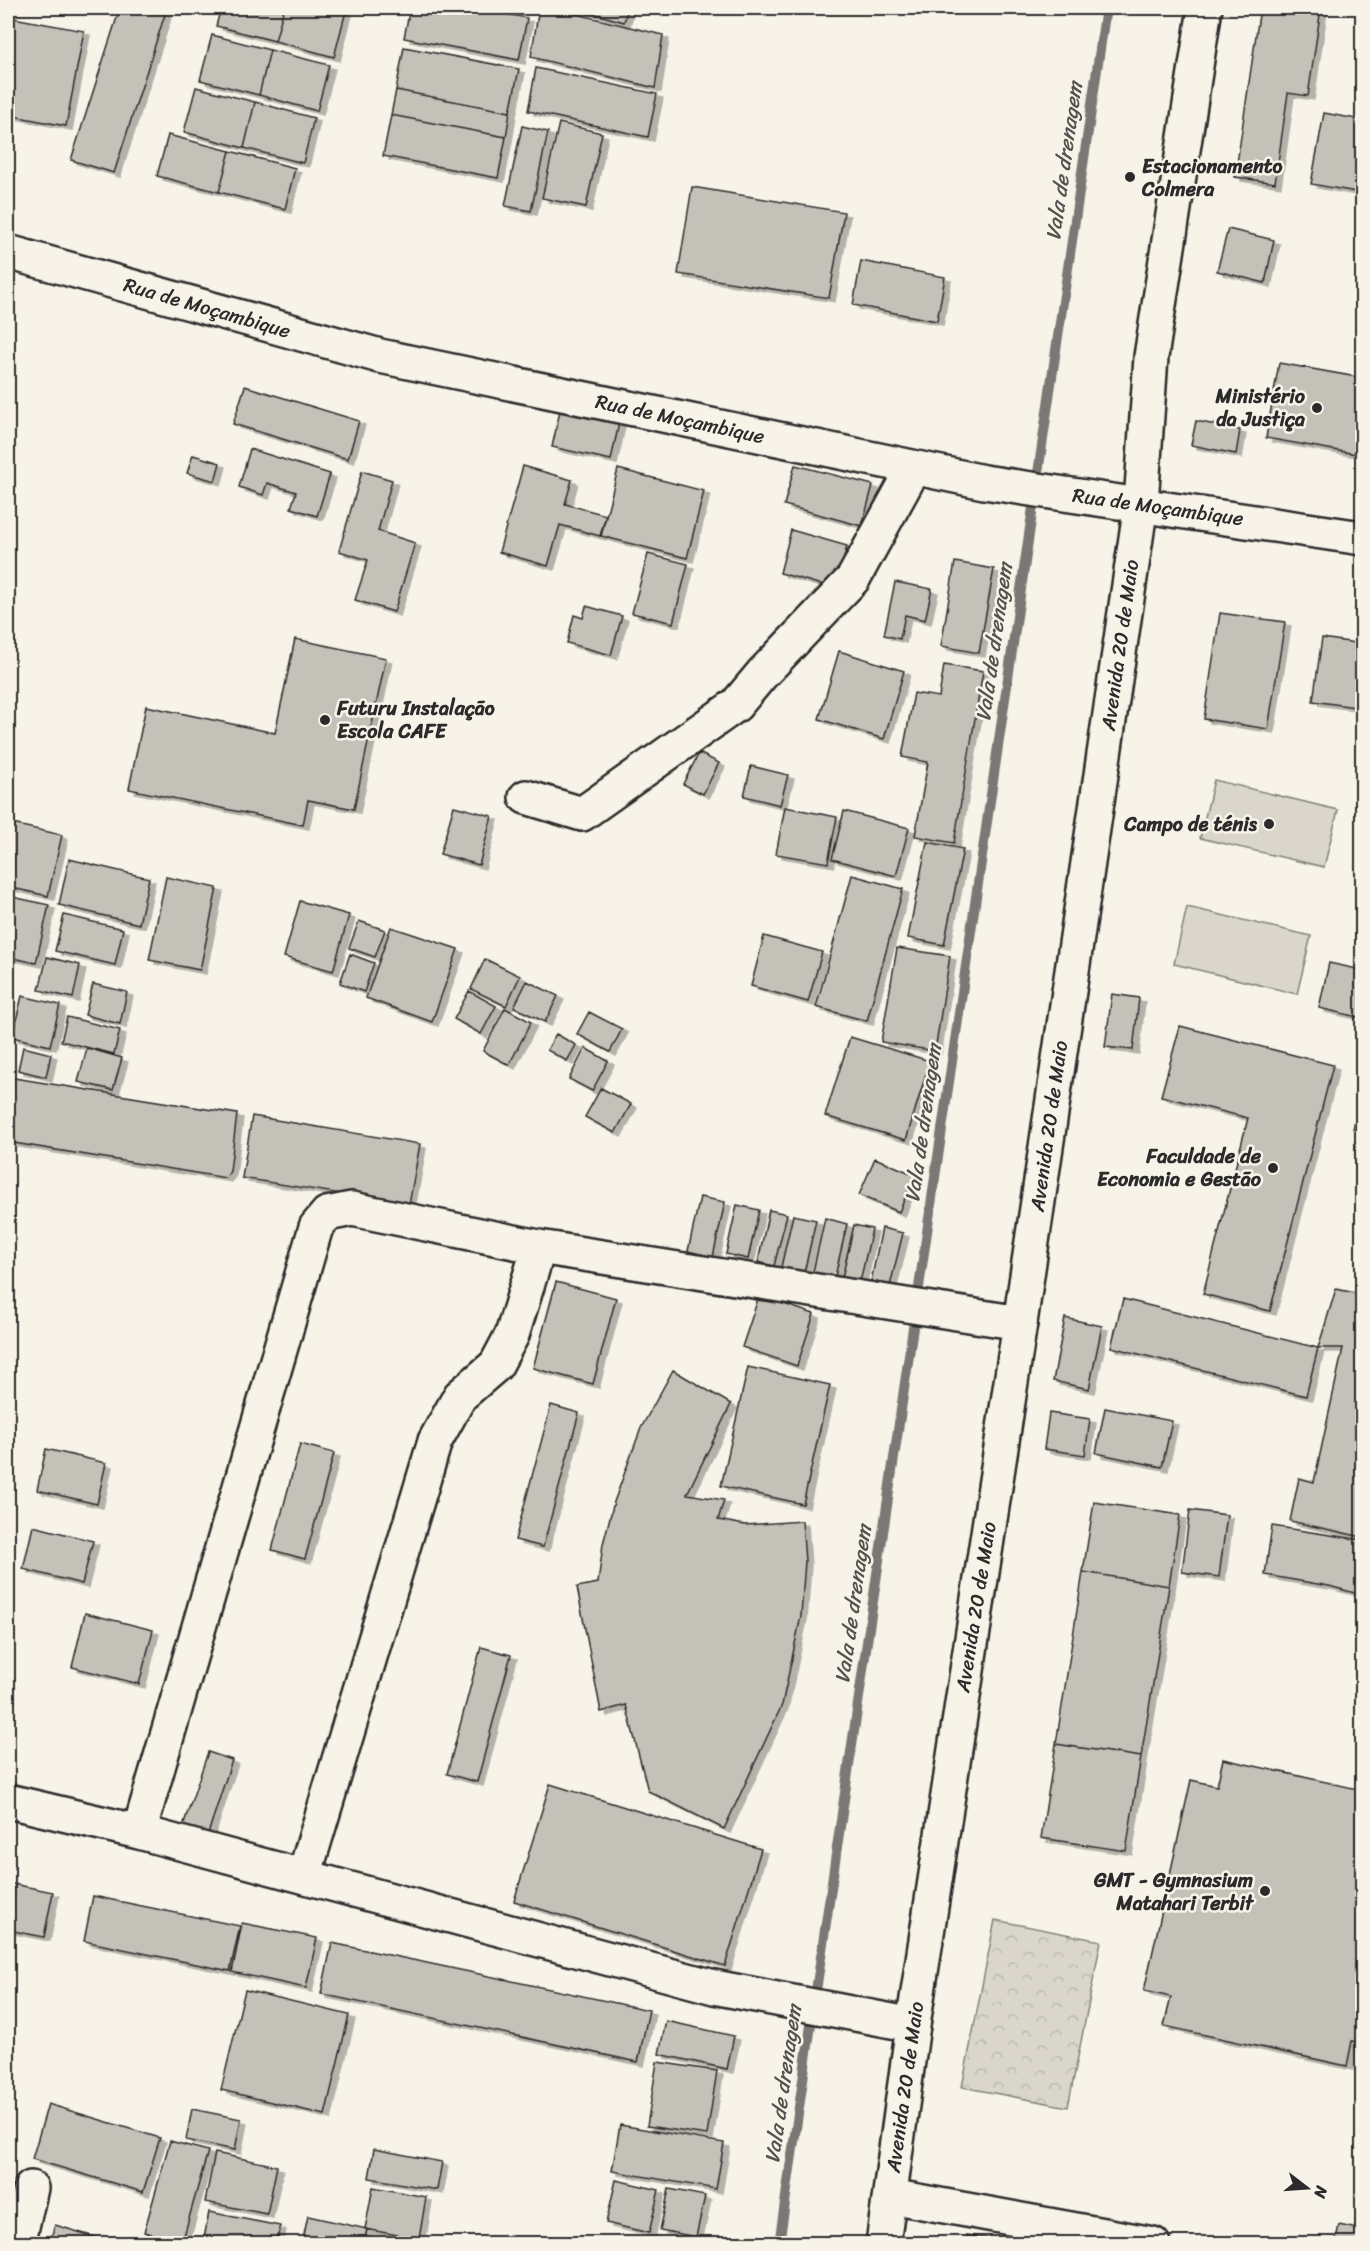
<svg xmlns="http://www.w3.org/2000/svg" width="1370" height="2251" font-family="Sriracha,sans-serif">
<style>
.park{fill:url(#park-crowns);stroke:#82807c;stroke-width:1.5}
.garden{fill:#dad6cc;stroke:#82807c;stroke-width:1.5}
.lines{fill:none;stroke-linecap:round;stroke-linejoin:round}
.stream{stroke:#7a7874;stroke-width:10}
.building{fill:#c4c1b9;stroke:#2b2b2b;stroke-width:1.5;filter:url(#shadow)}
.minor-casing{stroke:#2b2b2b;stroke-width:38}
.major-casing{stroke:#2b2b2b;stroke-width:38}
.minor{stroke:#f7f3e8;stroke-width:33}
.major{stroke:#f7f3e8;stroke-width:33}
.poi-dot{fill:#2b2b2b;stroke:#f7f3e8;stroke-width:2}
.labels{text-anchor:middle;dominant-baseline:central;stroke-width:5;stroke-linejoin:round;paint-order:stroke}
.poi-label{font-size:20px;font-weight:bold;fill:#2b2b2b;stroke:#f7f3e8;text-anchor:end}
.street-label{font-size:20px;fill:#2b2b2b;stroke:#f7f3e8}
.water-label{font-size:21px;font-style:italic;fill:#53524f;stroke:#f7f3e8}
</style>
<defs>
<pattern id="park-crowns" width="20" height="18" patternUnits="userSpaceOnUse" patternTransform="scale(1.5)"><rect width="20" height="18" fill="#dad6cc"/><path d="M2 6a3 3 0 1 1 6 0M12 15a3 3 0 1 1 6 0" fill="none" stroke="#bbb8af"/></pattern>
<filter id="shadow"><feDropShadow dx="6" dy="4" stdDeviation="0" flood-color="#0004"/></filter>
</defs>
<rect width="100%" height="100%" fill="#f7f3e8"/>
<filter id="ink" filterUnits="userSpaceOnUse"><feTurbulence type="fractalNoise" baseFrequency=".0167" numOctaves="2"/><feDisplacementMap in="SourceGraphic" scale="12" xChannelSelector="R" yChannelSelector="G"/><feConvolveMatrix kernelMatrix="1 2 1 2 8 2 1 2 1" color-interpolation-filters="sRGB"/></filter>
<g filter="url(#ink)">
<path class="park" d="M995,1920L1101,1941L1068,2107L962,2087Z"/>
<path class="garden" d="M1214,780L1338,810L1324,867L1200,838Z
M1187,907L1311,936L1297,994L1174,964Z"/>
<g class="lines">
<path class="stream" d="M779,2244L1106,8"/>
</g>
<path class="building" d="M120,8H167L114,173L71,160Z
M221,8H284L275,41L216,26Z
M284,8H331L346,11L334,57L275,41Z
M410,8H474L527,18L519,60L404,38Z
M539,8H552L663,35L655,88L531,57Z
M575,8H628L624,22Z
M1260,8H1321L1308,96L1288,93L1275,183L1235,177Z
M8,17L84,31L66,126L8,115Z
M212,35L270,50L259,95L200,80Z
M404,47L519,69L510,112L396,90Z
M270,50L329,65L317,111L259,95Z
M536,68L657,94L648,137L528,111Z
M196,87L255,102L244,148L184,132Z
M396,90L510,112L506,137L391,115Z
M255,102L314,118L303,163L244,148Z
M1324,113L1362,120V193L1311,184Z
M391,115L506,137L498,178L383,156Z
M559,123L602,133L586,207L542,198Z
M522,126L548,132L531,211L505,206Z
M168,135L230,151L219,192L157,176Z
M230,151L295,168L285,209L219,192Z
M692,187L844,212L829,298L678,274Z
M1228,229L1274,240L1265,283L1217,271Z
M861,261L945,277L937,321L853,305Z
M1279,363L1362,378V455L1266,438Z
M245,386L359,421L348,459L233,424Z
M560,411L619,423L611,460L552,447Z
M1196,421L1240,430L1236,454L1191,445Z
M250,449L330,474L317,516L291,508L296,492L267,483L263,495L239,487Z
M193,455L220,463L215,481L187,473Z
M795,465L873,485L862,526L784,505Z
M523,466L572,480L565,504L606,515L600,536L560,525L548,566L499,552Z
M618,469L704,491L687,558L601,536Z
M362,471L392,480L378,531L415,543L394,612L355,600L368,560L339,551Z
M791,530L847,546L836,589L780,573Z
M648,554L688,564L673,623L632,613Z
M955,562L994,569L979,653L941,646Z
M895,582L932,589L925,620L905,615L900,639L884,635Z
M586,606L622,616L611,655L567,643L574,615L583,618Z
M1220,613L1285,622L1268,729L1204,719Z
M1322,638L1362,644V708L1313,701Z
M295,639L386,658L354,809L308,800L303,825L129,789L146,706L275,733Z
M839,651L904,671L884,739L819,719Z
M944,665L983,671L954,843L915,836L928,762L902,757L914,693L939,697Z
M699,753L719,763L703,794L683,784Z
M751,766L788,775L780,805L744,796Z
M454,806L492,816L479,865L440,854Z
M785,807L837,817L828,863L776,854Z
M844,811L909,828L896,876L832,859Z
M8,823L62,835L48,896L8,887Z
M927,842L963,849L944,945L908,938Z
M69,859L149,878L139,924L59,905Z
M852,875L903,889L867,1021L816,1007Z
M166,877L217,888L200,970L149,960Z
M8,896L49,905L36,963L8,957Z
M300,901L349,915L333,971L284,957Z
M64,915L123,929L115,965L55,951Z
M359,921L385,930L375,957L349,948Z
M391,927L458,949L432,1022L366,998Z
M764,936L822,952L808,1002L751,986Z
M897,948L950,956L935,1051L881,1042Z
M350,954L374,963L364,992L340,983Z
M47,957L80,965L73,998L39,990Z
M485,959L520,976L506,1006L471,989Z
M1329,963L1362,970V1018L1319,1008Z
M527,981L558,996L545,1022L514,1007Z
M93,984L127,992L120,1024L85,1015Z
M469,991L496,1006L481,1034L454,1019Z
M1112,994L1139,998L1133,1050L1105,1047Z
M22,996L60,1005L50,1046L12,1037Z
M505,1008L531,1022L509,1065L483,1051Z
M589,1012L622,1029L610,1052L577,1034Z
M67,1017L120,1030L114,1054L61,1041Z
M1180,1026L1333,1065L1270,1311L1203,1294L1248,1118L1161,1096Z
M556,1034L576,1045L567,1061L547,1050Z
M850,1037L930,1061L906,1140L825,1116Z
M23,1047L51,1054L46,1077L18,1070Z
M87,1048L122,1058L113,1090L78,1082Z
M585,1048L608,1061L592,1091L569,1079Z
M8,1077L237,1114L230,1171L226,1178L8,1142Z
M601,1088L631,1104L615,1133L585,1117Z
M1362,1091V1131L1353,1129Z
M252,1116L420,1144L409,1205L242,1178Z
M875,1158L915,1175L899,1212L859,1195Z
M700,1197L725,1202L713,1257L688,1251Z
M737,1205L759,1210L748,1259L726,1254Z
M769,1210L787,1214L774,1266L758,1262Z
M793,1215L816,1220L804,1273L781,1267Z
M825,1218L847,1224L834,1281L812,1276Z
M854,1225L872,1229L860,1282L842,1278Z
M882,1228L903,1233L889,1290L870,1286Z
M1362,1260V1537L1290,1521L1299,1478L1314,1482L1343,1348H1318L1336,1289L1355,1293Z
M556,1282L616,1298L593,1384L533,1368Z
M759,1296L814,1314L797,1366L742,1347Z
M1123,1299L1318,1348L1306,1396L1111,1347Z
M1065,1318L1102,1326L1089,1389L1053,1381Z
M748,1367L830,1385L803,1504L721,1486Z
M673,1370L731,1404L687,1494L724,1500L718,1520L745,1525L802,1521L805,1561L801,1616L782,1705L724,1829L648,1791L626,1705L601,1712L577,1587L598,1583L603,1544L614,1502L641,1428Z
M551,1405L579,1413L543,1547L515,1540Z
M1105,1408L1172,1421L1162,1467L1096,1453Z
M1049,1413L1090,1419L1085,1455L1044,1449Z
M300,1444L334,1453L305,1559L272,1550Z
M46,1449L106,1463L97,1504L37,1490Z
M1094,1502L1180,1515L1169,1586L1083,1572Z
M1190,1510L1227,1515L1219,1577L1182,1572Z
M33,1526L93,1541L82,1584L23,1569Z
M1272,1526L1362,1540V1595L1329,1586L1265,1575Z
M1083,1572L1169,1586L1141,1757L1056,1744Z
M85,1613L153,1630L139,1684L72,1667Z
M481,1647L511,1655L477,1782L447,1774Z
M1056,1744L1141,1757L1126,1851L1041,1838Z
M208,1752L232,1760L207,1837L182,1829Z
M1223,1759L1362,1790V2043L1352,2041L1347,2066L1164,2026L1171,1997L1144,1991L1191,1780L1217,1786Z
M550,1784L761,1849L725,1966L514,1901Z
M8,1883L53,1892L44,1937L8,1930Z
M93,1896L240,1926L230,1971L84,1941Z
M242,1923L317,1938L306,1988L232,1972Z
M332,1943L649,2010L638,2062L321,1994Z
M245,1990L349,2015L325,2115L221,2090Z
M666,2021L734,2036L727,2069L659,2054Z
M657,2062L717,2071L707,2135L647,2126Z
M48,2104L160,2138L143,2192L32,2159Z
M192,2109L241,2119L235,2150L186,2140Z
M620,2125L724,2143L716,2189L612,2171Z
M170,2141L208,2151L182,2243L144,2232Z
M374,2149L442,2162L437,2190L369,2178Z
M215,2153L277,2166L267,2214L205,2202Z
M616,2180L659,2190L649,2233L606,2223Z
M373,2187L426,2197L419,2239L365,2229Z
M669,2189L705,2196L696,2237L660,2230Z
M209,2212L280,2226L276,2244H203Z
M308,2216L367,2229L364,2244H302Z
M55,2225L105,2240L104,2244H49Z
M1339,2225L1362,2230V2244H1335Z
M967,2235L1024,2244H965Z"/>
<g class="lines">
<defs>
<path id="minor" d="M8,252L380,356L984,482L1362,538
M526,797L582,814L736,705L762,674L853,579L914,468
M8,1801L139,1832
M304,1876L435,1441L460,1396L496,1365L512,1335L539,1247
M913,2025L714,1987L139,1832L316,1227L327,1214L352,1209L539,1247L1020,1323
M890,2196L1153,2244
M18,2244L31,2188"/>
<path id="major" d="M883,2244L913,2025L1020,1323L1141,504L1151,357L1205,8"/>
</defs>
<use href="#minor" class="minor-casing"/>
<use href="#major" class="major-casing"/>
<use href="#minor" class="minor"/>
<use href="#major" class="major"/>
</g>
</g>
<g class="poi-dot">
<circle cx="1130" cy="177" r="6"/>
<circle cx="1317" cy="408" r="6"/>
<circle cx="325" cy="720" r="6"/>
<circle cx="1269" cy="824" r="6"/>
<circle cx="1273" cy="1168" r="6"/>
<circle cx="1265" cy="1891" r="6"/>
</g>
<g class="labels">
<g class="poi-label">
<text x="1142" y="166" text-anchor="start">Estacionamento<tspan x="1142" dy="23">Colmera</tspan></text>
<text x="1305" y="396">Ministério<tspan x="1305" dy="23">da Justiça</tspan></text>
<text x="337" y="708" text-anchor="start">Futuru Instalação<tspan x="337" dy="23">Escola CAFE</tspan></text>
<text x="1257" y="824">Campo de ténis</text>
<text x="1261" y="1156">Faculdade de<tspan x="1261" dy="23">Economia e Gestão</tspan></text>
<text x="1253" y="1880">GMT - Gymnasium<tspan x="1253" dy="23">Matahari Terbit</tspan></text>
</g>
<g class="street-label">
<text transform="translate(207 308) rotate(16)">Rua de Moçambique</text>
<text transform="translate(680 419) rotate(12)">Rua de Moçambique</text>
<text transform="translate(1158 507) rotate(8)">Rua de Moçambique</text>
<text transform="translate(1120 645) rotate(-82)">Avenida 20 de Maio</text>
<text transform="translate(1049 1126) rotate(-82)">Avenida 20 de Maio</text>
<text transform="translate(976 1607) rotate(-81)">Avenida 20 de Maio</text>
<text transform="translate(905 2087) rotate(-82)">Avenida 20 de Maio</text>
</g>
<g class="water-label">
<text transform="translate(1064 161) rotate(-82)">Vala de drenagem</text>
<text transform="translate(994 642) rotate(-82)">Vala de drenagem</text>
<text transform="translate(923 1123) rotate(-82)">Vala de drenagem</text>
<text transform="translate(853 1604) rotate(-82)">Vala de drenagem</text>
<text transform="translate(783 2084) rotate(-82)">Vala de drenagem</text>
</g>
</g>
<rect width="1370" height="2251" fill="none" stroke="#f7f3e8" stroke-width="30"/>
<rect x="15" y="15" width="1340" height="2221" fill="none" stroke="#2b2b2b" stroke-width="2" filter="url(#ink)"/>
<g transform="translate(1307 2188) rotate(107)" stroke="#f7f3e8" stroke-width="4.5" paint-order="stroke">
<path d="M0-4.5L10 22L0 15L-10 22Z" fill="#2b2b2b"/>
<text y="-9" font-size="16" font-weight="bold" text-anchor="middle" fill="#2b2b2b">N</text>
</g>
</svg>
